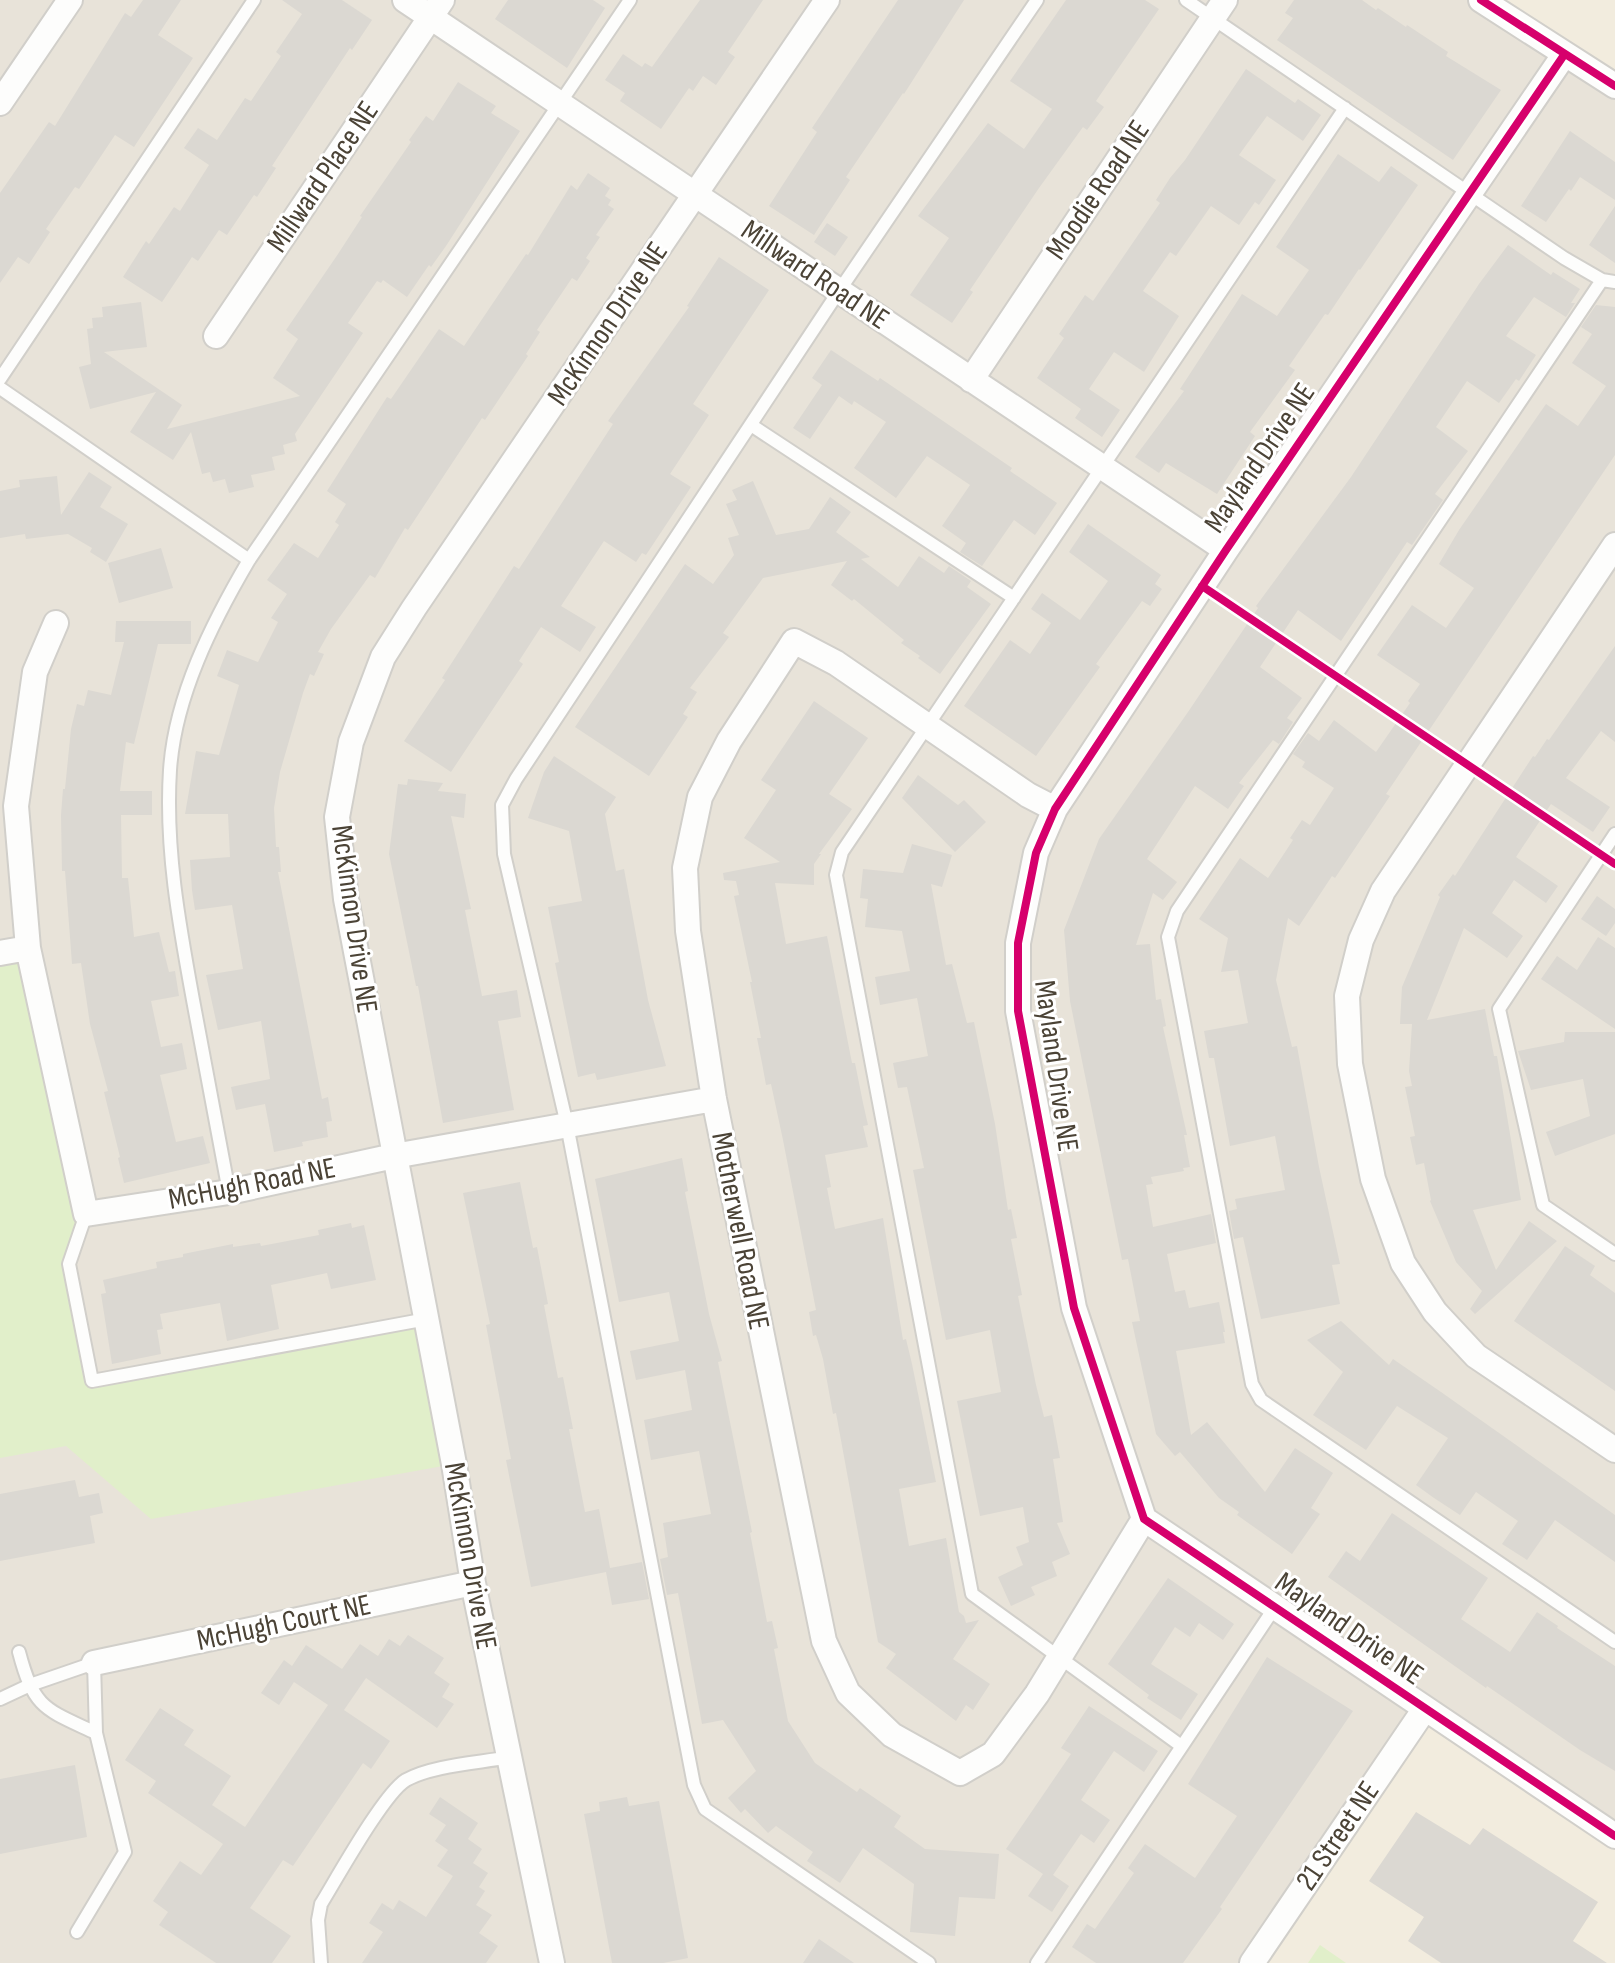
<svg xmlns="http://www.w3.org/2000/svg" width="1615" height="1963" font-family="'Sofia Sans Condensed',sans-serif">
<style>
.residential{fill:#e8e3d9}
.education{fill:#f2ecde}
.green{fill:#e1efca}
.building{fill:#dbd8d2}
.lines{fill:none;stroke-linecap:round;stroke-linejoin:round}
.service-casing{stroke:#d1cfca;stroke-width:16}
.minor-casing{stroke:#d1cfca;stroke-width:28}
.service{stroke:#fdfdfc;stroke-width:12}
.minor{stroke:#fdfdfc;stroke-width:24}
.cycleway-casing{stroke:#fff;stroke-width:13}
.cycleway{stroke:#d6006c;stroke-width:8}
.labels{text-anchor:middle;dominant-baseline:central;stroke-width:6;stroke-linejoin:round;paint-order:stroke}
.street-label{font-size:30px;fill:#4b4336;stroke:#fff}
</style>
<rect width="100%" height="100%" fill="#f3f1ec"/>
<path class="residential" d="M0,0H1615V1963H0Z"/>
<path class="education" d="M1482,0H1615V86Z
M1424,1710L1615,1836V1963H1253Z"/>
<path class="green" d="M28,948L86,1214L69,1264L92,1381L427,1319L454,1464L151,1519L66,1446L0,1458V953Z
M1320,1945L1346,1963H1308Z"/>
<path class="building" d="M143,0H181L158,35L193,58L134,147L115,135L79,189L75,187L46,229L50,232L29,264L18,257L0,283V193L49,122L55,126L125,13L131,17Z
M282,0H342L372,20L352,50L350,48L272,166L276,168L257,197L254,195L227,235L219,230L198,261L192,257L162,302L123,277L146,241L149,244L174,207L180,211L209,165L184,148L198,128L217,140L245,98L251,101L281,56L276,52L302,14Z
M508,0H593L605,8L567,68L495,19Z
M700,0H763L728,52L735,57L716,85L703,76L693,91L689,88L661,129L620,101L625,93L605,80L623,54L642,67L645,63L652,67Z
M898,0H964L904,94L903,93L846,177L850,180L814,235L769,206L817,132L812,128Z
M1066,0H1145L1159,9L1096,101L1104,107L1087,130L1083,127L1039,188L970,290L973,292L952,323L910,295L949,238L918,216L988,123L1024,149L1052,109L1010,81Z
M1294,0H1362L1376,10L1378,8L1406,27L1407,25L1448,52L1446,56L1501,90L1453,160L1277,40L1293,18L1285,13Z
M1246,69L1295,103L1298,99L1321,115L1303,141L1267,116L1239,155L1276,180L1259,205L1255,202L1239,225L1211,206L1176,256L1170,252L1143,291L1179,316L1144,372L1114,352L1089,389L1120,410L1102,437L1075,418L1081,409L1037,378L1064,338L1059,334L1085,295L1093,301L1160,203L1156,200L1170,178L1185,160Z
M458,82L496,106L491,113L520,131L446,246L431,267L429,265L407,297L383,280L381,283L377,281L348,323L363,333L295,434L297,441L283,445L285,454L272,457L275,470L251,475L254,487L229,493L225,479L213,482L210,472L202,474L191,432L173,460L130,432L156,392L90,409L79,367L91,364L87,329L93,328L92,318L103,317L102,307L141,302L147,347L104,352L182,405L167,429L300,396L273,378L298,339L286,330L338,254L362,217L360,216L411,142L409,140L426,116L433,121Z
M1570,131L1615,162V200L1580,177L1571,191L1569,189L1546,222L1521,206Z
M1338,154L1379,182L1391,166L1418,185L1360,270L1359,269L1328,315L1325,314L1289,366L1295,370L1250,432L1255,436L1217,494L1166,463L1159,473L1135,457L1184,391L1180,389L1242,294L1277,316L1309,270L1276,247Z
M588,173L610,188L605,196L611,200L608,205L614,209L596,235L600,237L586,258L590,261L577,281L572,278L537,330L540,332L526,354L528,356L485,420L482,418L408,530L405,528L375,578L370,575L331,629L318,652L324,654L314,676L310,674L303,693L280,772L274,808L276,847H279L281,872H278L322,1099L328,1097L332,1121L326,1122L328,1137L302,1142L303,1146L274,1152L265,1104L236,1110L231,1087L270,1079L261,1021L218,1030L206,975L243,969L232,905L195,910L192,890L190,860L230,857L228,814H185L196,751L219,755L239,685L217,676L227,650L258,662L278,622L271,618L287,594L267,580L294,543L318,558L339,525L335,522L346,504L327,491L387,397L391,399L439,329L464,346L526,254L528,255L571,185L577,190Z
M1615,206V263L1589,245Z
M827,223L848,237L835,256L814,242Z
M1508,245L1551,275L1553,272L1580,289L1571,303H1575L1566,317L1534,297L1506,336L1536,355L1519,381L1516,379L1499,403L1467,381L1436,427L1468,451L1435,494L1443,500L1412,545L1407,542L1341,641L1298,610L1260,667L1302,698L1287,718L1293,722L1279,744L1273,740L1239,783L1244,786L1228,809L1195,786L1147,859L1177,882L1163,900L1153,893L1136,945L1150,944L1156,1000L1161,999L1166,1026L1163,1027L1187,1135H1184L1190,1167L1183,1168L1184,1171L1151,1177L1153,1184L1146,1185L1153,1227L1211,1214L1216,1243L1167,1254L1175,1292L1185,1290L1189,1308L1219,1302L1225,1332H1223L1225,1343L1176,1351L1191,1435L1207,1422L1265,1492L1295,1448L1333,1473L1311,1508L1320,1514L1292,1554L1237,1515L1239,1512L1219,1498L1180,1452L1175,1456L1156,1434L1132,1322L1140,1321L1128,1259L1122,1260L1070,1001L1064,930L1099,839L1188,712L1258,608L1256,606L1351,477L1479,284Z
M719,257L769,290L693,404L709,415L670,474L691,487L646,555L642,553L636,562L604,541L561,606L596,627L580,652L541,627L519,661L523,664L451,772L404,741L445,680L442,678L514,566L519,569L613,424L608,421L689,307L687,306Z
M1596,305L1615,307V455L1386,794L1390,796L1335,878L1332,876L1299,926L1288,918L1276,980L1292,1047L1297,1046L1319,1167L1340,1264L1332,1265L1340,1304L1261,1319L1243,1237L1234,1239L1229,1211L1237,1209L1235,1199L1285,1190L1275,1136L1230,1146L1214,1058H1209L1204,1031L1248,1023L1238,970L1221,972L1228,938L1199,919L1240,858L1268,878L1293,840L1290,838L1302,820L1310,825L1334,788L1302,767L1305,762L1293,754L1308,733L1319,741L1334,720L1376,752L1410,703L1408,701L1420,684L1377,655L1412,605L1446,628L1474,588L1439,564L1459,530L1546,404L1578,426L1606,386L1572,363L1592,334L1581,327Z
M831,350L878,381L880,378L1012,468L1010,471L1057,503L1035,535L1014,520L982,566L960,552L966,543L942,526L970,485L927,456L896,498L854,468L886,422L854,401L852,405L839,396L810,439L793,428L822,385L812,378Z
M89,472L112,487L100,507L128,524L106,562L90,552L92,548L68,534L26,539L25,534L0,538V491L20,487L19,480L57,476L61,515Z
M753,481L776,535L809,529L830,497L851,512L836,532L870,557L861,559L898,587L919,556L944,573L949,566L971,581L967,587L991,604L940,674L918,658L920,656L901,643L904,640L854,599L852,601L831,585L847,561L763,578L723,633L729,637L690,688L697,692L683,714L688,717L649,776L575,727L685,564L713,584L734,555L728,538L739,535L726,504L737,500L732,490Z
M1088,524L1161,575L1155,584L1162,589L1150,606L1142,601L1096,664L1100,667L1036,756L964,706L1010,640L1030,654L1051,623L1031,609L1042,593L1080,620L1108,581L1069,552Z
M161,548L173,588L119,603L108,563Z
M116,621H191V644H158L134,744L126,742L120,791H152V815H121L122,878H128L134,937L159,932L169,972L175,971L179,996L151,1001L161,1047L182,1043L187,1069L160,1075L176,1142L203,1136L210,1163L124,1183L118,1158L120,1157L104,1092L108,1091L90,1024L81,963L72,964L65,871H62L61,815L63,789H65L71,729L77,704L84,706L88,690L111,695L124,642H115Z
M1615,646V742L1601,731L1566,778L1610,807L1593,832L1551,804L1516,857L1558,886L1546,903L1514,880L1492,913L1523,936L1507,958L1464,928L1427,1020L1485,1009L1494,1056H1497L1521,1200L1473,1210L1496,1270L1529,1221L1557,1241L1475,1314L1470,1309L1482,1291L1456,1262L1430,1201L1431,1200L1424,1163L1416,1165L1410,1137L1415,1136L1405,1087L1412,1086L1409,1071L1412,1024H1400L1402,987L1440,897L1438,895L1453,874L1455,876L1533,756L1535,757L1547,739L1549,740Z
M814,701L868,738L829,794L852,809L819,854H821L814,864V885L775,883L786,944L827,936L852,1063H855L863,1103L868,1125L863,1126L868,1147L825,1155L831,1187L827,1188L835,1229L883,1218L903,1340L906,1339L912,1364L936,1482L899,1489L909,1546L946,1538L959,1612L964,1616L966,1623L979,1620L953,1659L990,1684L973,1710L966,1705L956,1721L886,1668L896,1654L878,1642L836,1413L833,1414L823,1359L816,1335L813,1336L809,1312L816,1310L783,1140L771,1084L766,1085L762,1063L757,1038H761L750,982H752L734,896L739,895L736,881L724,880L723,873L780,862L744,838L776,790L761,780Z
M554,756L616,797L605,814L616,871L624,869L648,1000L666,1066L597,1080L595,1073L578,1077L555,963L559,962L548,907L582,901L569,831L528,818L544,772Z
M918,775L958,805L964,800L986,822L955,852L902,798Z
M408,779L443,783L438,791L466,794L464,818L451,816L471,909L465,910L482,996L517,990L521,1017L498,1021L514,1110L443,1123L418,986H416L389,854L398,784L407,785Z
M912,844L952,855L942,887L931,884L946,965L952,964L967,1023L974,1022L995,1124L1008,1210L1011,1209L1017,1238L1011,1239L1022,1295L1018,1296L1036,1385L1044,1417L1052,1415L1060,1458L1053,1459L1063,1522L1057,1523L1070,1554L1052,1562L1057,1576L1031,1587L1035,1595L1011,1606L998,1577L1023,1565L1016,1547L1029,1542L1023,1507L980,1516L957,1401L1001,1392L990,1330L946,1340L913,1170L924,1168L907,1087L898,1088L893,1063L928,1056L917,998L880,1005L875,977L910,971L902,931L865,927L868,899L860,898L863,869L903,873Z
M1597,896L1615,909V923L1606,936L1581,919Z
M1598,937L1615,948V1029L1541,979L1557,956L1577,970Z
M1565,1032H1615V1134L1555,1156L1546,1132L1590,1116L1583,1079L1531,1090L1518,1051L1564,1042Z
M682,1158L688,1191L685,1192L709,1314L722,1361L718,1362L752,1532L750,1533L767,1622L772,1621L778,1648L774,1649L788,1721L815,1763L857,1792L860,1788L901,1816L894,1827L925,1849L999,1854L995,1899L959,1897L955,1936L910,1932L914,1884L863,1848L840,1883L807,1861L813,1852L776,1826L768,1833L745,1809L741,1813L728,1798L756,1771L723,1720L702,1724L678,1593L667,1595L660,1559L668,1557L663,1523L711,1514L699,1451L651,1460L644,1420L692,1410L685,1370L636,1380L630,1351L679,1341L669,1292L619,1302L595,1179Z
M520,1182L533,1248L537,1247L548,1304L544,1305L558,1378L563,1377L573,1429H569L585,1512L599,1509L610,1568L642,1562L649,1599L612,1605L606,1572L531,1587L506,1460L511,1459L486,1325L490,1324L463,1193Z
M351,1223L352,1228L364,1225L376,1280L331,1289L327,1273L271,1285L279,1329L227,1341L220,1303L160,1314L163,1329L157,1330L161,1354L112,1364L101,1294L106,1293L103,1280L157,1268L156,1262L183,1257V1254L233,1244V1247L260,1243L261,1246L319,1235L318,1230Z
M1565,1246L1595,1266L1590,1275L1615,1293V1391L1514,1321Z
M1341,1321L1389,1365L1393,1359L1441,1392L1615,1515V1562L1555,1520L1527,1560L1502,1544L1518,1521L1476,1492L1460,1515L1434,1498L1416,1485L1448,1438L1397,1406L1366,1450L1313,1415L1343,1372L1307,1340Z
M75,1480L79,1497L99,1493L103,1513L90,1516L95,1543L0,1561V1494Z
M1392,1513L1488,1578L1461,1619L1510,1652L1537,1612L1558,1626L1557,1628L1615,1666V1771L1580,1750L1487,1686L1486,1688L1328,1577L1346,1551L1360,1561Z
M1168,1578L1234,1624L1223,1640L1199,1623L1190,1637L1175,1627L1151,1664L1198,1694L1181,1720L1147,1698L1149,1695L1108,1664Z
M408,1635L444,1658L434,1673L450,1684L442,1697L454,1704L437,1728L366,1678L344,1710L390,1741L371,1769L363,1763L293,1866L283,1860L250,1908L291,1936L272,1963H216L159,1925L168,1912L153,1901L180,1861L201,1875L223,1844L148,1793L156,1781L125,1760L160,1708L194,1730L184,1745L231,1776L212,1805L245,1827L328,1705L294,1682L279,1705L261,1693L284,1660L292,1666L306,1645L342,1669L360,1644L378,1656L389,1639L400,1646Z
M1267,1657L1353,1711L1220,1907L1222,1909L1183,1963H1096L1072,1947L1087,1924L1095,1929L1134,1873L1128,1868L1145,1844L1195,1878L1237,1816L1188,1784Z
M1089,1706L1158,1751L1144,1772L1114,1751L1081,1800L1110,1820L1094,1843L1081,1834L1053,1875L1069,1886L1052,1912L1028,1896L1043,1874L1006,1849L1071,1754L1061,1748Z
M75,1765L87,1837L0,1854V1779Z
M440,1797L478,1823L468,1839L482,1849L473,1863L488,1873L479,1887L485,1891L476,1905L492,1915L479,1933L498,1946L486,1963H362L383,1932L369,1923L382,1903L393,1910L399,1900L426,1917L453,1876L437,1866L448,1850L435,1841L446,1825L429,1814Z
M627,1797L629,1806L659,1801L688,1958L663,1963H612L584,1814L600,1811L599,1802Z
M1416,1812L1470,1845L1483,1828L1598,1902L1573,1941L1607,1963H1441L1408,1941L1424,1917L1369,1881Z
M819,1939L854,1963H803Z"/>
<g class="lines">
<defs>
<path id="service" d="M1186,0L1564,258L1602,280L1615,282
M1602,280L1177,911L1168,937L1252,1384L1261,1400L1615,1642
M0,379L254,0
M0,388L249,560
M751,425L1014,598
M1615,834L1499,1009L1543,1205L1615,1254
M229,1192C217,1128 205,1064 193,1000C179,924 165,847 170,770C175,696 212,623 249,560L630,0
M86,1214L69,1264L92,1381L427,1319
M19,1652C34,1709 45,1709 96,1733L125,1852L77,1932
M0,1699L30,1685L94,1663L96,1733
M1180,1745L972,1594L836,875L842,852L1345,108
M321,1963L318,1920L321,1904C337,1878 384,1793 406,1780C433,1765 479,1763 510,1757
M929,1963L705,1809L694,1785L567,1125L504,854L502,805L516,779L839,291L1037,0
M1037,1963L1275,1607"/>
<path id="minor" d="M405,0L1226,550
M1481,0L1615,86
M1564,55L1226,550L1055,809L1036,853L1018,943V1011L1074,1308L1144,1519L1615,1836
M0,103L70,0
M216,336L442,0
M971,380L1225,0
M1615,545L1383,891L1361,940L1347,996L1350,1064L1373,1179L1403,1263L1435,1312L1476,1356L1615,1450
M1055,809L1028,795L836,663L794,641L729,741L700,797L685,868L688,931L714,1099L824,1641L848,1693L892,1735L960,1773L993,1754L1037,1694L1144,1519
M28,948L16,806L35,672L56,623
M0,953L28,948L86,1214L229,1192L394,1156L714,1099
M94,1663L473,1583
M552,1963L473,1583L454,1464L346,899L337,817L351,742L383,657L414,608L827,0
M1252,1963L1424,1710"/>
</defs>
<use href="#service" class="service-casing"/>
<use href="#minor" class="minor-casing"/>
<use href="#service" class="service"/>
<use href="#minor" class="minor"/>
<defs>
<path id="cycleway" d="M1481,0L1615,86
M1564,55L1226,550L1055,809L1036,853L1018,943V1011L1074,1308L1144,1519L1615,1836
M1202,586L1615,864"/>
</defs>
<use href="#cycleway" class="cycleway-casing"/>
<use href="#cycleway" class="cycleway"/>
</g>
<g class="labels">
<g class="street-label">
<text transform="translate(323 177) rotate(-56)">Millward Place NE</text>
<text transform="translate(1098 190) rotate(-56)">Moodie Road NE</text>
<text transform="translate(815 275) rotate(34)">Millward Road NE</text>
<text transform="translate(608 324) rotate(-56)">McKinnon Drive NE</text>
<text transform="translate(1260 458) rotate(-56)">Mayland Drive NE</text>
<text transform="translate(354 919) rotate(82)">McKinnon Drive NE</text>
<text transform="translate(1056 1066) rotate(82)">Mayland Drive NE</text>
<text transform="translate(252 1184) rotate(-11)">McHugh Road NE</text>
<text transform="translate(740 1231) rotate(79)">Motherwell Road NE</text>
<text transform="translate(470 1556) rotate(80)">McKinnon Drive NE</text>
<text transform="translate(284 1623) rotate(-12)">McHugh Court NE</text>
<text transform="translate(1349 1629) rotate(35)">Mayland Drive NE</text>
<text transform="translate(1338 1836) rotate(-56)">21 Street NE</text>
</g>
</g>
</svg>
